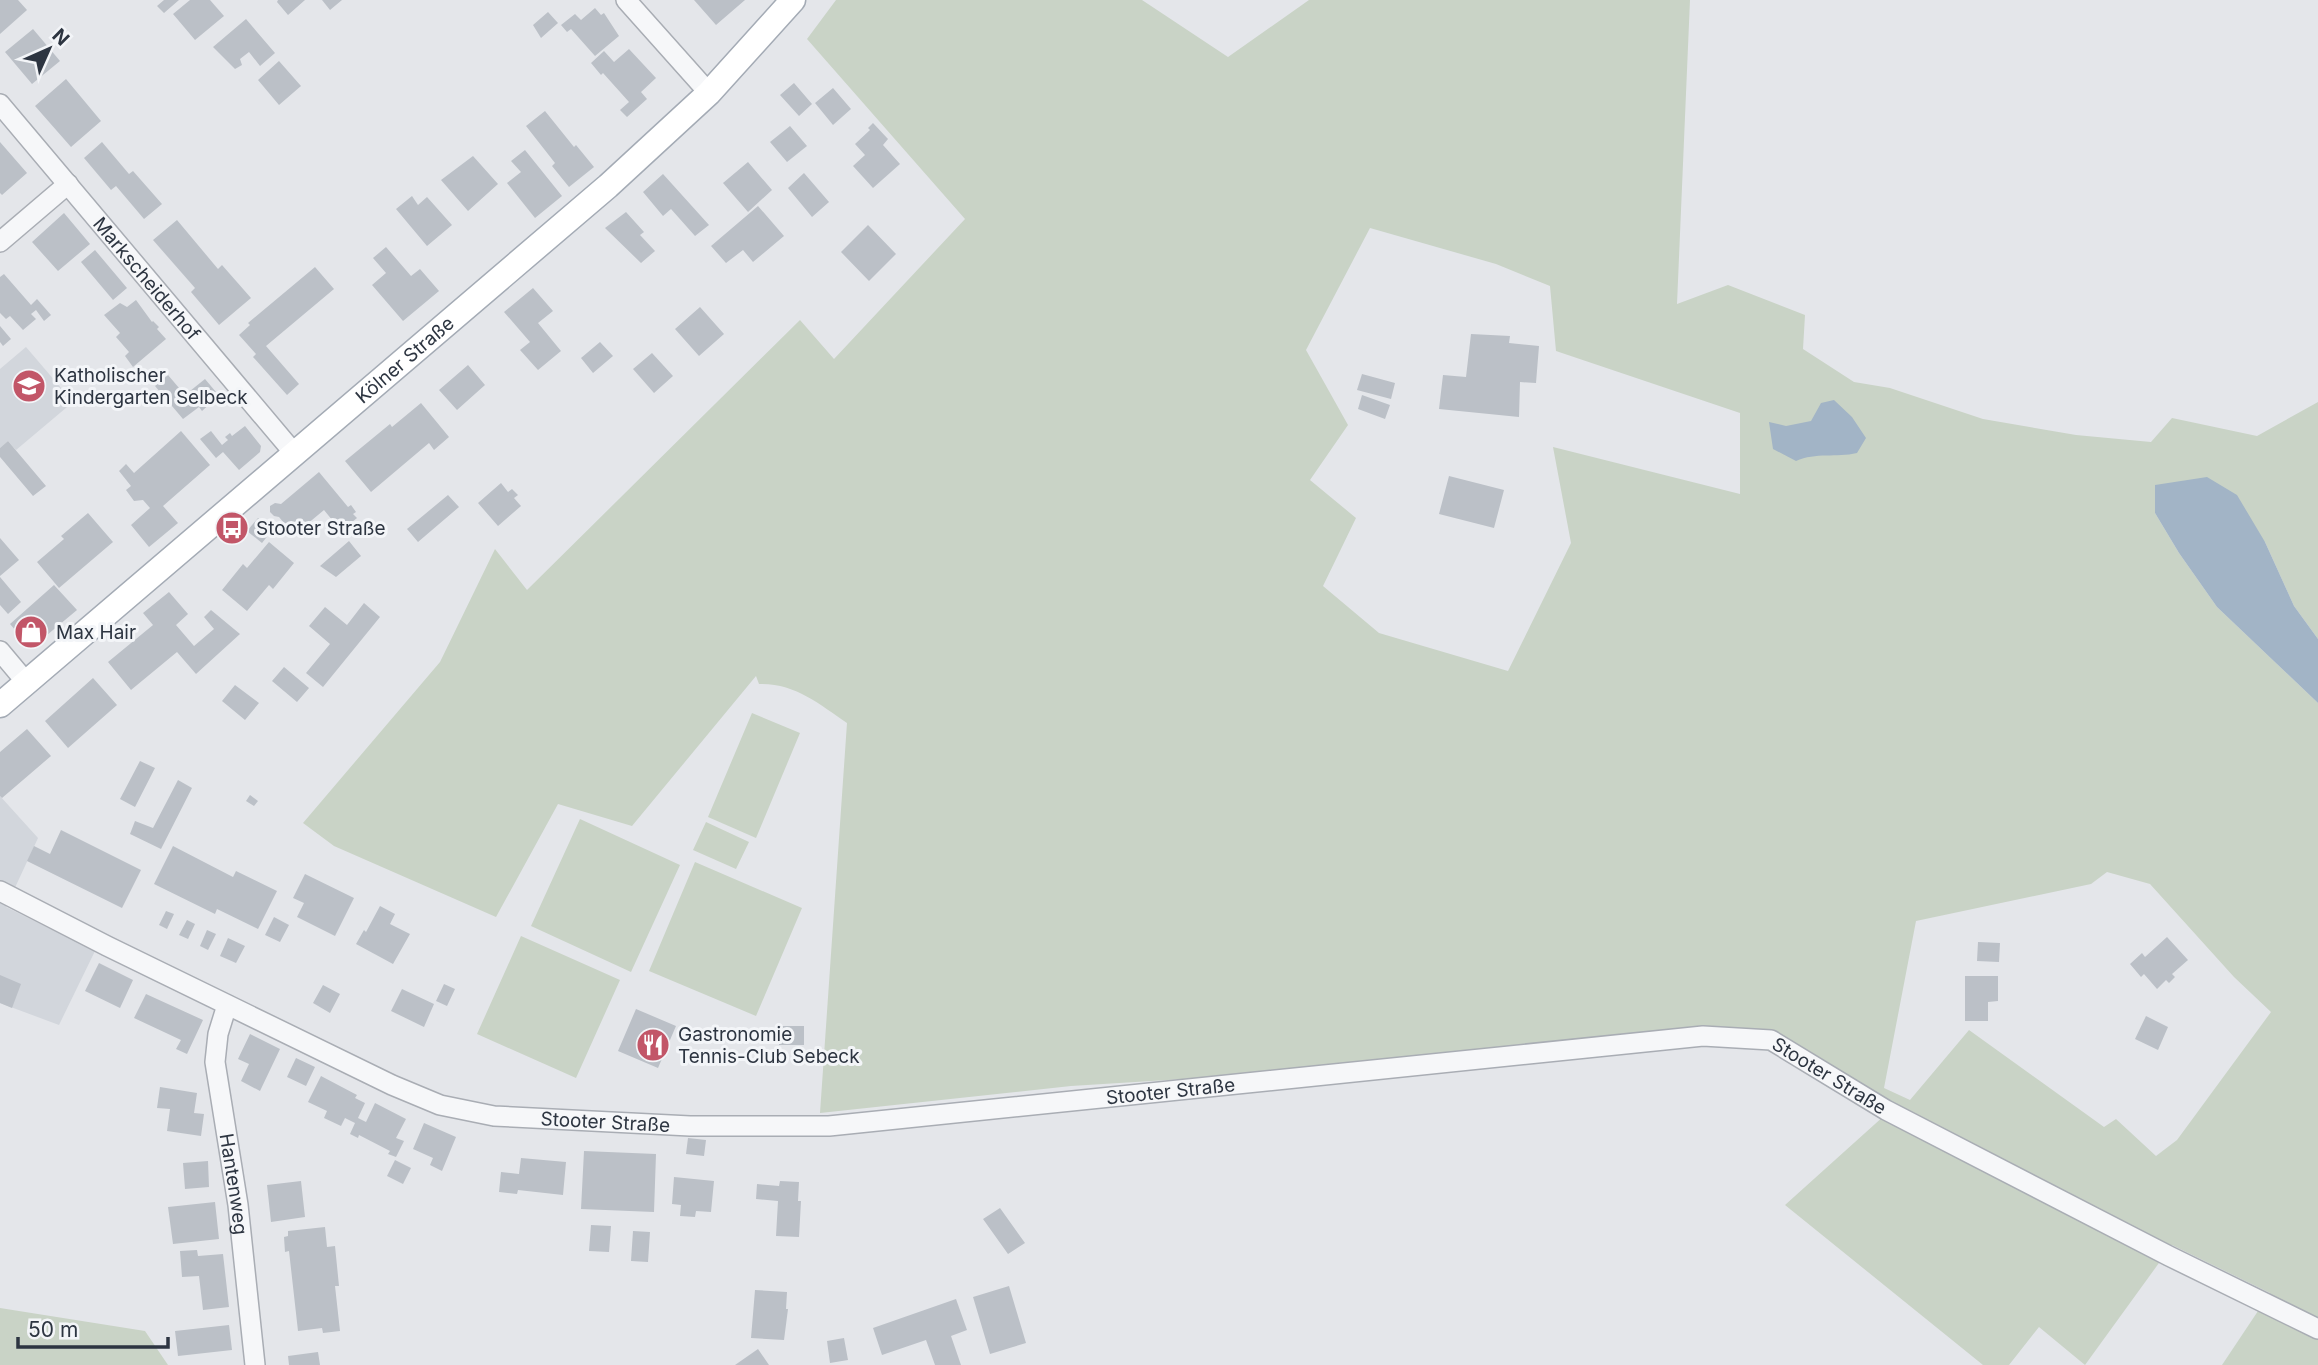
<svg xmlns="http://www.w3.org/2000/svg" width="2318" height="1365" font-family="Inter,sans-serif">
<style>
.built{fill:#d2d6dc}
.green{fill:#c9d3c6;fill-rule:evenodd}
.water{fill:#a2b4c6}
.building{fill:#bbc0c7}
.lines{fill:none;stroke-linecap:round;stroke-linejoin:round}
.minor-casing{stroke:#a9adb4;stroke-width:22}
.major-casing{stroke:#a4abb5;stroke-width:27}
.minor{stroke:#f6f7f9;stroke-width:19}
.major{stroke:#fff;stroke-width:24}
.labels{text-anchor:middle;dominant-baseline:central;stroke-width:6;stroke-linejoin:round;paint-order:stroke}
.street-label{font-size:19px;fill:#2d3541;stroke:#f3f5f8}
.poi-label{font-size:19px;fill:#2d3541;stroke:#f3f5f8;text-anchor:start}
</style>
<rect width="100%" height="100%" fill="#e4e6ea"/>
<path class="built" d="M26,347L73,402L16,450L8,441L0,448V369Z
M0,796L38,838L6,907L95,951L59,1025L0,1003Z"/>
<path class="green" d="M836,0H1142L1228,57L1309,0H1690L1677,304L1728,285L1805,315L1803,349L1854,382L1890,388L1983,419L2076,435L2151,442L2172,418L2257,436L2318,402V639L2294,606L2265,542L2156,485L2155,513L2179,553L2217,607L2318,703V1365H2222L2270,1293L2172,1245L2085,1365L2039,1327L2009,1365H1983L1785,1205L1885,1115L1776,1052L1732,1044L1643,1047L1551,1056L1071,1086L820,1113L847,723C819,704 795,683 759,684L756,676L632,826L558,804L496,917L334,846L303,823L440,662L495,549L527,590L800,320L834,359L965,219L807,39ZM1370,228L1496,264L1550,286L1556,351L1740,413V494L1553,447L1571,543L1508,671L1379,633L1323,586L1356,518L1310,480L1348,425L1306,350ZM2107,872L2150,884L2234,977L2271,1012L2177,1140L2156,1156L2116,1119L2104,1127L1969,1030L1910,1100L1884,1088L1916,921L2091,884Z
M752,713L800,733L756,838L708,817Z
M580,819L680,865L631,972L531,926Z
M706,822L749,842L736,869L693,850Z
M695,862L802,908L756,1016L649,971Z
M521,936L620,980L576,1078L477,1034Z
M0,1308L145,1331L168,1365H0Z"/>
<path class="water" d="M1834,400L1852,417L1866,438L1857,453C1836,458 1816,452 1796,461L1773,449L1769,422L1786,426L1811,421L1821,403Z
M2207,477L2237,495L2265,542L2294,606L2318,639V703L2217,607L2179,553L2155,513V485Z"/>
<path class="building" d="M0,0H18L27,10L0,34Z
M164,0H179L164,13L157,6Z
M190,0H210L224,16L195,40L173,14Z
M278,0H305L288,15L277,2Z
M322,0H342L330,10Z
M694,0H745L716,25Z
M595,8L601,15L604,13L619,36L595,56L571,29L567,32L561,25L575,14L581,20Z
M548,12L558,23L541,38L533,25Z
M246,19L275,53L260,66L249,52L240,59L242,65L235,69L213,47Z
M33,29L60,61L32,84L5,52Z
M629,49L656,78L641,92L647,99L627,117L620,110L629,102L603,73L601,75L591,63L604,51L614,62Z
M279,61L301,86L279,105L258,80Z
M66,79L101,121L71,147L35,106Z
M794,83L812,104L799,116L780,95Z
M833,88L851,109L833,125L815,103Z
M545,111L574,147L576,145L594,167L569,187L552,166L555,163L526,126Z
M873,123L888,139L883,145L900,164L873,188L853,166L865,155L855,144L870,130L868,128Z
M790,126L807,146L787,162L770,142Z
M0,142L27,173L2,195L0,193Z
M102,142L129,174L133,171L162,204L144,219L116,186L111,190L84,158Z
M525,150L562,196L535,218L507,183L521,172L511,161Z
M473,156L498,184L468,211L441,180Z
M748,162L772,190L748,212L723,183Z
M804,173L829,202L812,217L788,188Z
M663,174L709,225L695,236L671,209L663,216L643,192Z
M412,196L418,205L427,197L452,225L427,246L396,209Z
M758,206L784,236L753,262L743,250L726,263L711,246Z
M626,212L644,232L640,235L655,251L641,263L605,228Z
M64,213L90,244L58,271L32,242Z
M177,220L218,269L222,265L251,298L219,325L191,292L195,288L153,240Z
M868,225L896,254L869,281L841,252Z
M386,247L411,276L420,269L439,291L403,321L372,285L386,273L373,258Z
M95,250L127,288L113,300L81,262Z
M315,267L334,289L266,346L299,384L287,395L253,357L256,354L239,335L250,325L248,323Z
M4,274L31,305L37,299L51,315L44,321L36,310L31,314L36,319L23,330L10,316L6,319L0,313V277Z
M533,288L553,311L538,323L561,351L538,370L520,350L530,342L504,312Z
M136,300L152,322L153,321L159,327L157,329L166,339L133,367L125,356L129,352L116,337L120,333L104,315L120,303L127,307Z
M700,307L724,334L699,356L675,329Z
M0,326L11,339L3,346L0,342Z
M1471,334L1510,336L1509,343L1539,346L1536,383L1520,382L1519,417L1439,409L1443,375L1466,377Z
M600,342L613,356L593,373L581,358Z
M652,353L673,376L654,393L633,369Z
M468,365L485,385L457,410L439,390Z
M1362,374L1395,383L1391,399L1357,390Z
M168,375L185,395L205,379L216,392L211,396L214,400L202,411L199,407L183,419L155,386Z
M1362,395L1390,405L1385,419L1358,409Z
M421,403L449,437L434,450L429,443L371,492L345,461L390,424L392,427Z
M245,426L261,446L260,452L239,470L223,452L216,458L200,439L211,431L222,445L228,440L225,437L230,433L232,436Z
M181,431L210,465L163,506L178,523L149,547L131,525L150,508L143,500L134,501L126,490L131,486L119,471L126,464L134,473Z
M8,441L46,486L33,496L0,457V448Z
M319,472L348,507L351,505L356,512L353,514L357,518L341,531L324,510L294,535L279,517L274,516L270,512V506L275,503L281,504Z
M1449,476L1504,490L1494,528L1439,514Z
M501,483L508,492L512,489L518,495L514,498L521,506L498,526L478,503Z
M448,495L459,507L418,542L407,529Z
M88,513L113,542L59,588L37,562L64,539L61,536Z
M258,518L273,529L262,543L247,531Z
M0,538L19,560L0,576Z
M349,541L361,556L336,577L320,566Z
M269,542L294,563L273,589L269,585L247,611L222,590L243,564L247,568Z
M0,577L21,602L8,614L0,605Z
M54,585L77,610L35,645H28L10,624Z
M169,592L188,614L176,625L194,646L214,629L204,617L211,610L240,634L196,674L177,652L131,690L108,662L153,625L143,613Z
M364,603L380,617L323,687L306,673L330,644L309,626L325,607L347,625Z
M284,667L309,688L297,702L272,681Z
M93,678L117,705L68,748L45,721Z
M235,685L259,703L245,720L222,701Z
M27,729L51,756L2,798L0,796V752Z
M140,761L155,768L135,807L120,799Z
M178,780L192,788L161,849L130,834L135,821L153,828Z
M250,795L258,801L254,806L246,801Z
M61,830L141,870L122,908L27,861L34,846L50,854Z
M173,846L233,877L236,871L277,891L258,929L217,909L215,914L154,884Z
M305,874L354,898L335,936L297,917L304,903L293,898Z
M380,906L395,914L390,924L410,934L393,964L356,944L364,930L366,932Z
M166,911L174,914L167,929L159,925Z
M274,917L289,925L280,942L265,935Z
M187,920L195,924L188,939L179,935Z
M207,930L216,934L208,950L200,946Z
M2167,937L2188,960L2172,974L2175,977L2169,983L2166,980L2157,989L2144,974L2141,977L2130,964L2142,953L2145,957Z
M228,938L245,946L236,963L220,956Z
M1978,942L2000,943L1999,962L1977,961Z
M99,963L133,980L120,1008L85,991Z
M0,975L21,984L12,1008L0,1003Z
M1965,976H1998V1001L1988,1002V1021H1965Z
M444,984L455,989L447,1006L436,1001Z
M323,985L340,994L330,1013L313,1003Z
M402,989L434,1004L424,1027L391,1011Z
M146,994L203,1020L187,1054L176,1049L181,1040L134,1018Z
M636,1009L676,1026L658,1068L618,1051Z
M2146,1016L2168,1027L2158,1050L2135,1039Z
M779,1026H804V1045H779Z
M250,1034L280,1049L260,1091L241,1081L249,1064L238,1059Z
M296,1058L315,1067L306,1086L287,1077Z
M321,1076L357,1095L355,1098L365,1103L358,1118L366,1122L375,1103L406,1119L396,1138L404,1141L396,1157L388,1154L390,1151L359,1135L358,1138L350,1134L355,1123L345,1118L341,1126L324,1118L327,1111L308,1102Z
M160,1087L197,1093L194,1113L204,1114L201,1136L167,1131L170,1109L157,1108Z
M424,1123L456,1137L442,1171L430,1165L433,1158L413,1149Z
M688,1138L706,1140L704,1156L686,1154Z
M584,1151L656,1154L654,1212L581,1209Z
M521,1158L566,1162L563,1195L518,1190L517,1194L499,1192L501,1172L519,1174Z
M395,1160L411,1168L403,1184L387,1176Z
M208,1161L209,1187L185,1189L183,1163Z
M674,1177L714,1181L711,1212L696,1211L695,1217L680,1216L681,1205L672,1204Z
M301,1181L305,1217L271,1222L267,1185Z
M780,1181L799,1182L798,1201H801L799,1237L776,1236L778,1201L756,1199L757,1184L779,1186Z
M215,1202L219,1239L173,1244L168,1207Z
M1000,1208L1025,1243L1008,1254L983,1219Z
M591,1225L611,1226L609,1252L589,1251Z
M325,1227L327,1247L335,1246L339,1286H335L340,1331L323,1333L322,1328L298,1331L289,1251L285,1252L284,1237L288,1236V1231Z
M633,1231L650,1232L648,1262L631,1261Z
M197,1250L198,1256L223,1254L229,1307L203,1310L199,1276L182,1277L180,1251Z
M1009,1286L1026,1343L990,1354L973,1297Z
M755,1290L787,1292L786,1309H788L784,1340L751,1338Z
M956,1299L967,1330L951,1336L961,1365H935L926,1340L882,1355L873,1328Z
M229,1325L232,1350L178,1356L175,1331Z
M844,1338L848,1360L830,1363L827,1341Z
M758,1349L769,1365H735Z
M318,1352L320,1365H289L288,1356Z"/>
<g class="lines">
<defs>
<g id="minor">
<path d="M626,0L709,93"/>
<path id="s1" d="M0,104L294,453"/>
<path d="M0,242L68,184"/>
<path d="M0,651L26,682"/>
<path id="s2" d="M0,891L107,946L392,1085L440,1105L494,1116L690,1126H829L1703,1036L1771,1040L1886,1110L2169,1256L2318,1329"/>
<path id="s3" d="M227,1005L218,1034L215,1062L238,1205L255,1365"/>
</g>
<g id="major">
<path id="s4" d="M0,705L608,186L709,93L793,0"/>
</g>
</defs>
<use href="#minor" class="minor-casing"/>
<use href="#major" class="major-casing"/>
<use href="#minor" class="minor"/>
<use href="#major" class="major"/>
</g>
<defs>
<symbol id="school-disc" viewBox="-11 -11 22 22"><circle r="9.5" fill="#c25668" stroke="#f3f5f8"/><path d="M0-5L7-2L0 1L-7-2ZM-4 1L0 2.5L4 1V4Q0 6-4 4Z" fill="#fff"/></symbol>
<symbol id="bus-disc" viewBox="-11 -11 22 22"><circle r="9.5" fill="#c25668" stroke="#f3f5f8"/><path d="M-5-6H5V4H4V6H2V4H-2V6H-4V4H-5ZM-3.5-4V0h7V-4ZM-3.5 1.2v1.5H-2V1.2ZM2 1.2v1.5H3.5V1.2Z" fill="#fff"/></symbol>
<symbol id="shop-disc" viewBox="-11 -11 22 22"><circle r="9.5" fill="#c25668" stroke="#f3f5f8"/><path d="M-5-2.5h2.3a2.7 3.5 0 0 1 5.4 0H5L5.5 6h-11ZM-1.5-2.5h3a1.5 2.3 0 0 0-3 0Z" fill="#fff"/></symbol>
<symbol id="restaurant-disc" viewBox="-11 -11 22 22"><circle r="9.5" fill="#c25668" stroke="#f3f5f8"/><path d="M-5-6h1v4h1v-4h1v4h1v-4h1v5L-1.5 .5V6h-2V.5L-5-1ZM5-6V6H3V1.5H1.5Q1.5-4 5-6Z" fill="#fff"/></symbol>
</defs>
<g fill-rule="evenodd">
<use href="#school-disc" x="10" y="367" width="38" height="38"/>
<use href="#bus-disc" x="213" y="509" width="38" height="38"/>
<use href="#shop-disc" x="12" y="613" width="38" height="38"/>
<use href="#restaurant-disc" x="634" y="1026" width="38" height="38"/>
</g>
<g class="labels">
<g class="street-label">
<text stroke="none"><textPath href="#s1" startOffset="228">Markscheiderhof</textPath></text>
<text stroke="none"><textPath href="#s4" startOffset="532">Kölner Straße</textPath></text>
<text stroke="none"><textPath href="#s2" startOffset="1895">Stooter Straße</textPath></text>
<text stroke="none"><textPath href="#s2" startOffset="1223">Stooter Straße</textPath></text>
<text stroke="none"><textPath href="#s2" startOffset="656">Stooter Straße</textPath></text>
<text stroke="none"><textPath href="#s3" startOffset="182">Hantenweg</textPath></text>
</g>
<g class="poi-label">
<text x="54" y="375">Katholischer<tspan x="54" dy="22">Kindergarten Selbeck</tspan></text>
<text x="256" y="528">Stooter Straße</text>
<text x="56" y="632">Max Hair</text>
<text x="678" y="1034">Gastronomie<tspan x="678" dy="22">Tennis-Club Sebeck</tspan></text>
</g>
</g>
<g transform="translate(49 49) rotate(45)" stroke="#f3f5f8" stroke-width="5" paint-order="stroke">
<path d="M0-5L12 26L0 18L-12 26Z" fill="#2d3541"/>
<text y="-10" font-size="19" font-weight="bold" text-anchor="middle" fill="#2d3541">N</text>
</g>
<path d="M18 1337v10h150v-10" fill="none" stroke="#2d3541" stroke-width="3.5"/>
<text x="28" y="1337" font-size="21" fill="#2d3541" stroke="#f3f5f8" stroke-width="5" paint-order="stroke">50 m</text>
</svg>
